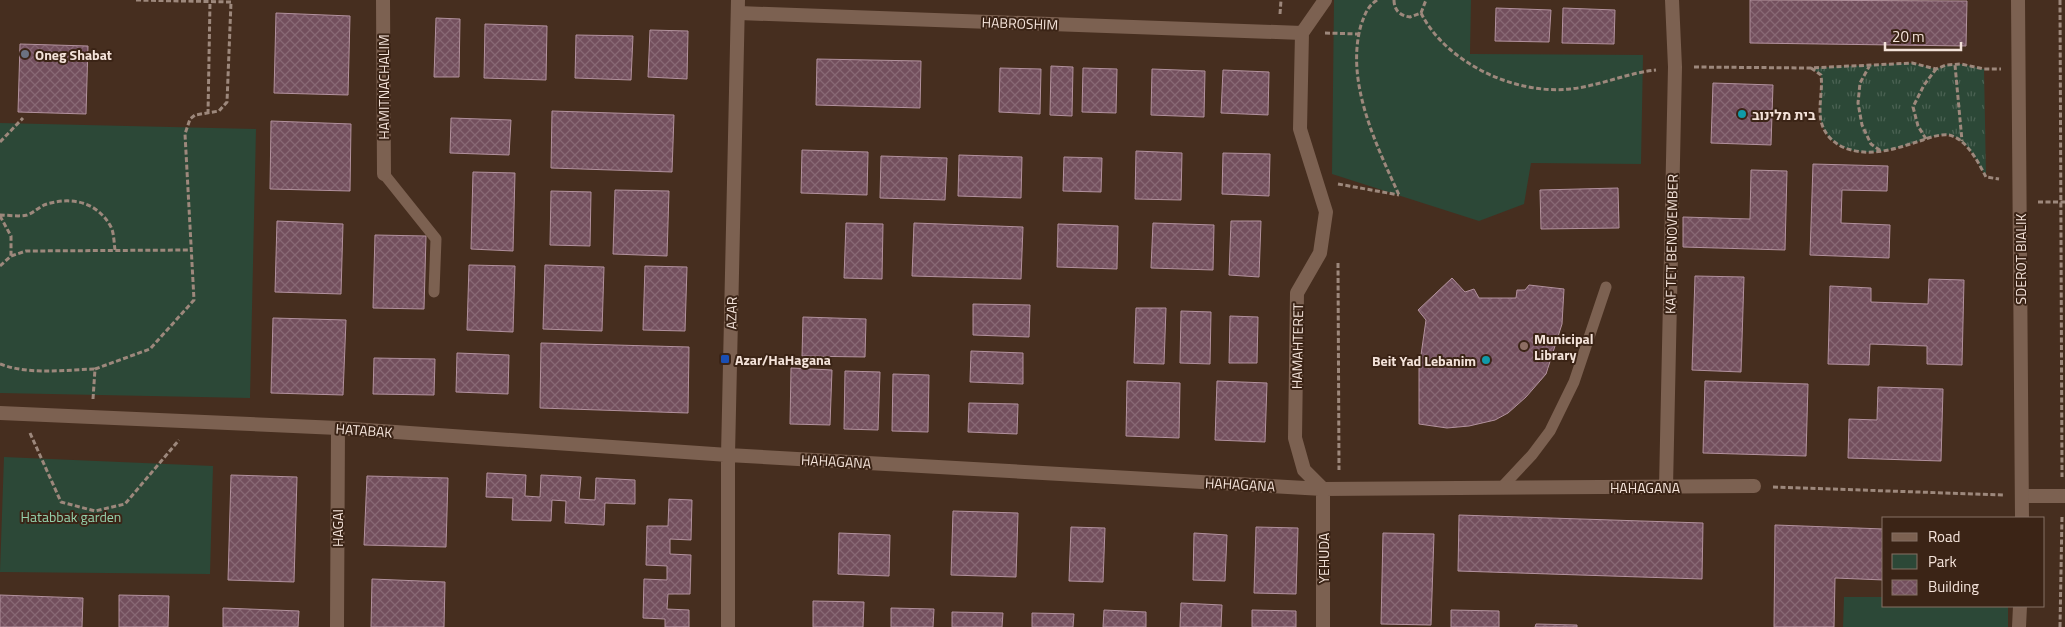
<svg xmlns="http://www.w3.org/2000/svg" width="2065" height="627" font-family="'Titillium Web',Heebo,sans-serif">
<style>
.grass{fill:url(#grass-tufts)}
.park{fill:#2c4837}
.building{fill:url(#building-cross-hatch);stroke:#b2919d}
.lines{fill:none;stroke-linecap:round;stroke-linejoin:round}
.path{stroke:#9d887c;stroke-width:3;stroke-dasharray:5 2.5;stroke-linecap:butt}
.service{stroke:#7c6151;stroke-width:11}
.minor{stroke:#7c6151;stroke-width:14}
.tertiary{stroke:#7c6151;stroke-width:14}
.worship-dot{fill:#6b7280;stroke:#3b2416;stroke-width:2}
.culture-dot{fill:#0f9aa8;stroke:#3b2416;stroke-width:2}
.education-dot{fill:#8d6e63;stroke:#3b2416;stroke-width:2}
.transit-dot{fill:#1a4fb4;stroke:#3b2416;stroke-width:2}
.labels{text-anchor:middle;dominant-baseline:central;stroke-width:4;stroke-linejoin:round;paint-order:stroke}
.street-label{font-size:14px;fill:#f4e3da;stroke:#3b2416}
.poi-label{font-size:14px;font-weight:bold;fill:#f4e3da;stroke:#3b2416;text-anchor:start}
.park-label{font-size:14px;fill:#95d2ad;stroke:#3b2416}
</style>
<defs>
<pattern id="grass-tufts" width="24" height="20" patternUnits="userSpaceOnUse" patternTransform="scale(1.25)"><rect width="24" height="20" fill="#2c4837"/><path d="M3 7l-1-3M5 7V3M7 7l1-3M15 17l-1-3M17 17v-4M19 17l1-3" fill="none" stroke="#4b6253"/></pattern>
<pattern id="building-cross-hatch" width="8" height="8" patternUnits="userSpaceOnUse" patternTransform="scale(1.25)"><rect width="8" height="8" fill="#734f5d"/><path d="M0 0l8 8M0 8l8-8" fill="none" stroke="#886874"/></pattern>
</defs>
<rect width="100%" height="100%" fill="#462e1f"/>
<path class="grass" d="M1912,63L1936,69L1946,65L1961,64L1984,69L1986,177C1978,162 1967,139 1949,135C1941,134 1930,137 1923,140C1897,148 1872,158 1845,148C1833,143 1824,134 1821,121C1818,106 1823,90 1821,75L1811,68Z"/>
<path class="park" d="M1334,0H1471L1470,54L1643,55L1641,164L1531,163L1524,204L1479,221L1332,174Z
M0,123L256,129L250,398L0,393Z
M4,457L213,466L210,574L0,572Z
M1844,597H1884V606H2008V627H1843Z"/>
<path class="building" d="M1750,0L1967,1L1966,46L1750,43Z
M1496,8L1551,10L1549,42L1495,41Z
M1563,8L1615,10L1614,44L1562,43Z
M276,13L350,16L348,95L274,93Z
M436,18L460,19L459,77H434Z
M485,24L547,26L546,80L484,78Z
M650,30L688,31L687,79L648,77Z
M576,35L633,36L631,80L575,78Z
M20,44L88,46L86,114L18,112Z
M817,59L921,61L920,108L816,105Z
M1051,66L1073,67L1072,116L1050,115Z
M1000,68L1041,69L1040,114L999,112Z
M1083,68L1117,69L1116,113L1082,112Z
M1152,69L1205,71L1204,117L1151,115Z
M1223,70L1269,72L1268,115L1221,113Z
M1713,83L1773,85L1771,145L1711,143Z
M552,111L674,115L672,172L551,168Z
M451,118L511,120L509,155L450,153Z
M271,121L351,124L350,191L270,189Z
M802,150L868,152L867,195L801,193Z
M1136,151L1182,153L1181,200L1135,199Z
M1223,153L1270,154L1269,196L1222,194Z
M959,155L1022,157L1021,198L958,196Z
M881,156L947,158L945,200L880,198Z
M1064,157L1102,158L1101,192L1063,191Z
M1813,164L1888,166L1887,191L1842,190L1841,223L1890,225L1889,258L1810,255Z
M1751,170L1787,171L1785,250L1683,247V217L1750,219Z
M473,172L515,173L513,251L471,249Z
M1618,188L1619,228L1541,229L1540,190Z
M615,190L669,191L667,256L613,254Z
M551,191L591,192L590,246L550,245Z
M277,221L343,224L341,294L275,292Z
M1231,221H1261L1259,277L1229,275Z
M846,223L883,224L882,279L844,278Z
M914,223L1023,227L1021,279L912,276Z
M1153,223L1214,225L1213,270L1151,268Z
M1058,224L1118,226L1117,269L1057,267Z
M375,235L426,236L424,309L373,308Z
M469,265L515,266L513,332L467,330Z
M545,265L604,267L602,331L543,329Z
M645,266L687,267L685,331L643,330Z
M1695,276L1744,277L1741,372L1692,370Z
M1452,278L1465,292L1474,289L1479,298H1516L1517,290H1525L1529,285L1564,289L1562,324L1546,374L1526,397L1508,413L1495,420L1469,426L1447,428L1419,424V369L1426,320L1418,310Z
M1929,279L1964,280L1962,365L1927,364V346L1870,344L1869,365L1828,364L1830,286L1871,288V302L1928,304Z
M973,304L1030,305L1029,337L973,335Z
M1136,308H1166L1164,364L1134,363Z
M1181,311L1211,312L1210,364L1180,363Z
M1230,316L1258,317L1257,363H1229Z
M803,317L866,319L865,357L802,356Z
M273,318L346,320L343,395L271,393Z
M541,343L689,347L688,413L540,408Z
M971,351L1023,353V384L970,382Z
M457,353L509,355L508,394L456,392Z
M374,358L435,359L434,395L373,394Z
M791,368L832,370L830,425L790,424Z
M845,371L880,372L878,430L844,429Z
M893,374L929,375L928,432L892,431Z
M1127,381L1180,383L1179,438L1126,436Z
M1217,381L1267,383L1265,442L1215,440Z
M1705,381L1808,384L1806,456L1703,453Z
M1878,387L1943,389L1941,461L1848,458L1849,419L1877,420Z
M969,403L1018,404L1017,434L968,432Z
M487,473L526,475L525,496L540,497L541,475L581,477L579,499L595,500L596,478L635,480V504L605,503L604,525L565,523L566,501L552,500L551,521L512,520L513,498L486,497Z
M231,475L297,477L294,582L228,580Z
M367,476L448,478L446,547L364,545Z
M669,499L692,500L691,540L670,539V554L691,555L690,594H668L667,609L689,610V627H665V619L643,618L644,579L667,580V566L646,565L647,526H668Z
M953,511L1018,513L1016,577L951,575Z
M1459,515L1703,523L1702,579L1458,571Z
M1775,525L1884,529V580L1835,578L1834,627H1774Z
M1071,527L1105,528L1103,582L1069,581Z
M1256,527L1298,528L1296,594L1254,593Z
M839,533L890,535L889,576L838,574Z
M1194,533L1227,535L1225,581L1193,580Z
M1383,533L1434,534L1431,625L1381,624Z
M372,579L445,582L444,627H371Z
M0,595L83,598L82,627H0Z
M119,595L169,596L168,627H119Z
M813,601L864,602L863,627H813Z
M1181,603L1222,605L1221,627H1180Z
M223,608L299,611L298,627H223Z
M891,608L934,609L933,627H891Z
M1104,610L1146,612V627H1103Z
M1252,610L1296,611V627H1252Z
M1451,610L1499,611V627H1451Z
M952,612L1003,613L1002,627H952Z
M1032,613L1074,614L1073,627H1032Z
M1536,624L1577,625V627H1535Z"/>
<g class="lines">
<path class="path" d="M136,0L231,2V0
M1377,0C1367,7 1365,14 1361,25C1345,82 1376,144 1399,195
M1394,0C1394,10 1400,16 1410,17L1421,13L1426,0
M2060,0L2062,477
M1421,13C1446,63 1515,95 1570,89C1599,86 1627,73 1656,70
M1280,14L1281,0
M1325,33L1359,34
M1870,65L1860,83L1858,103L1862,125L1871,144L1881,151
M1955,65L1962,141
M1694,67L1811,68L1912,63L1936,69L1946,65L1961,64L1984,69H2001
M1811,68L1821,75C1823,90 1818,106 1821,121C1824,134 1833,143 1845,148C1872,158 1897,148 1923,140C1930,137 1941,134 1949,135C1967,139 1978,162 1986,177L1999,179
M208,114L210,2
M1926,139L1918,126L1913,107L1924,85L1936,69
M0,142L23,118
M1338,184L1399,195
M2038,202H2065
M0,215C8,215 19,217 27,215C33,213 38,208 44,205C70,196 97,201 111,227C114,233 114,243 115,250
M0,216L11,236V256
M1338,263L1339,470
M0,266L11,256L26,251L191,250
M0,364C29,375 64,370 95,369
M93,399L95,369L150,349L194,300L185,134L190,119L195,115L219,111L227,102L231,2
M30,433L61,502L95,511L125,504L179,440
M1773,487L2004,495
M2060,627L2062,516"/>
<path class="service" d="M384,174L436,239L434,292
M1501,488L1532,455L1550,431L1574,382L1606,287"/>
<path class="minor" d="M383,0L384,174
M739,13L1302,33
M0,413L338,428L728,455L1323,489L1754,486
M1666,487L1675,67L1672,0
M1323,489L1304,470L1295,438L1297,293L1320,253L1326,212L1300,129L1302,33L1325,0
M2022,496H2065
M337,627L338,428
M728,627V455L738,0
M1323,627V489"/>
<path class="tertiary" d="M2018,0L2022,518
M2019,627L2020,606"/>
</g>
<circle class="worship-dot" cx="25" cy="54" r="5"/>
<g class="culture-dot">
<circle cx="1742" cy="114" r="5"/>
<circle cx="1486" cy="360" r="5"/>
</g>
<circle class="education-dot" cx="1524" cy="346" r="5"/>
<rect class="transit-dot" x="720" y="354" width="10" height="10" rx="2.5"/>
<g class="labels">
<g class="street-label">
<text transform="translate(1020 23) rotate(2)">HABROSHIM</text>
<text transform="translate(383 87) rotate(-90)">HAMITNACHALIM</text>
<text transform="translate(1671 244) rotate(-89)">KAF TET BENOVEMBER</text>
<text transform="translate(2020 259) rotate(-90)">SDEROT BIALIK</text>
<text transform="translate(731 313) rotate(-89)">AZAR</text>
<text transform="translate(1297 346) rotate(-89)">HAMAHTERET</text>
<text transform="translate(364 430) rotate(4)">HATABAK</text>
<text transform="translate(836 461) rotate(3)">HAHAGANA</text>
<text transform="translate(1240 484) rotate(3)">HAHAGANA</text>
<text x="1645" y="487">HAHAGANA</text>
<text transform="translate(337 528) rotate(-90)">HAGAI</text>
<text transform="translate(1323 558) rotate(-90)">YEHUDA</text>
</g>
<g class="poi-label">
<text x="35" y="54">Oneg Shabat</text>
<text x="1752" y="114">בית מלינוב</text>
<text x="1534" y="338">Municipal<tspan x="1534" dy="16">Library</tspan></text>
<text x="735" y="359">Azar/HaHagana</text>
<text x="1476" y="360" text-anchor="end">Beit Yad Lebanim</text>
</g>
<g class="park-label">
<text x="71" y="516">Hatabbak garden</text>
</g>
</g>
<rect x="1882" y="517" width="162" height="90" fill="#3b2416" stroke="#857064"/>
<rect x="1892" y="533" width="25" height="8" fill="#7c6151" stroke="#857064"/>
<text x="1928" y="542" font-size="15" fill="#f4e3da">Road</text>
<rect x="1892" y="554" width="25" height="15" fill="#2c4837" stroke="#857064"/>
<text x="1928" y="567" font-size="15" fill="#f4e3da">Park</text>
<rect x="1892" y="580" width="25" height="15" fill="url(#building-cross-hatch)" stroke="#857064"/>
<text x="1928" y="592" font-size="15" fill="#f4e3da">Building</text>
<path d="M1885 42v8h76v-8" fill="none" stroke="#f4e3da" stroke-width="2.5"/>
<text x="1892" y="42" font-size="15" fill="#f4e3da" stroke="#3b2416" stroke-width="4" paint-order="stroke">20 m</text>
</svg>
